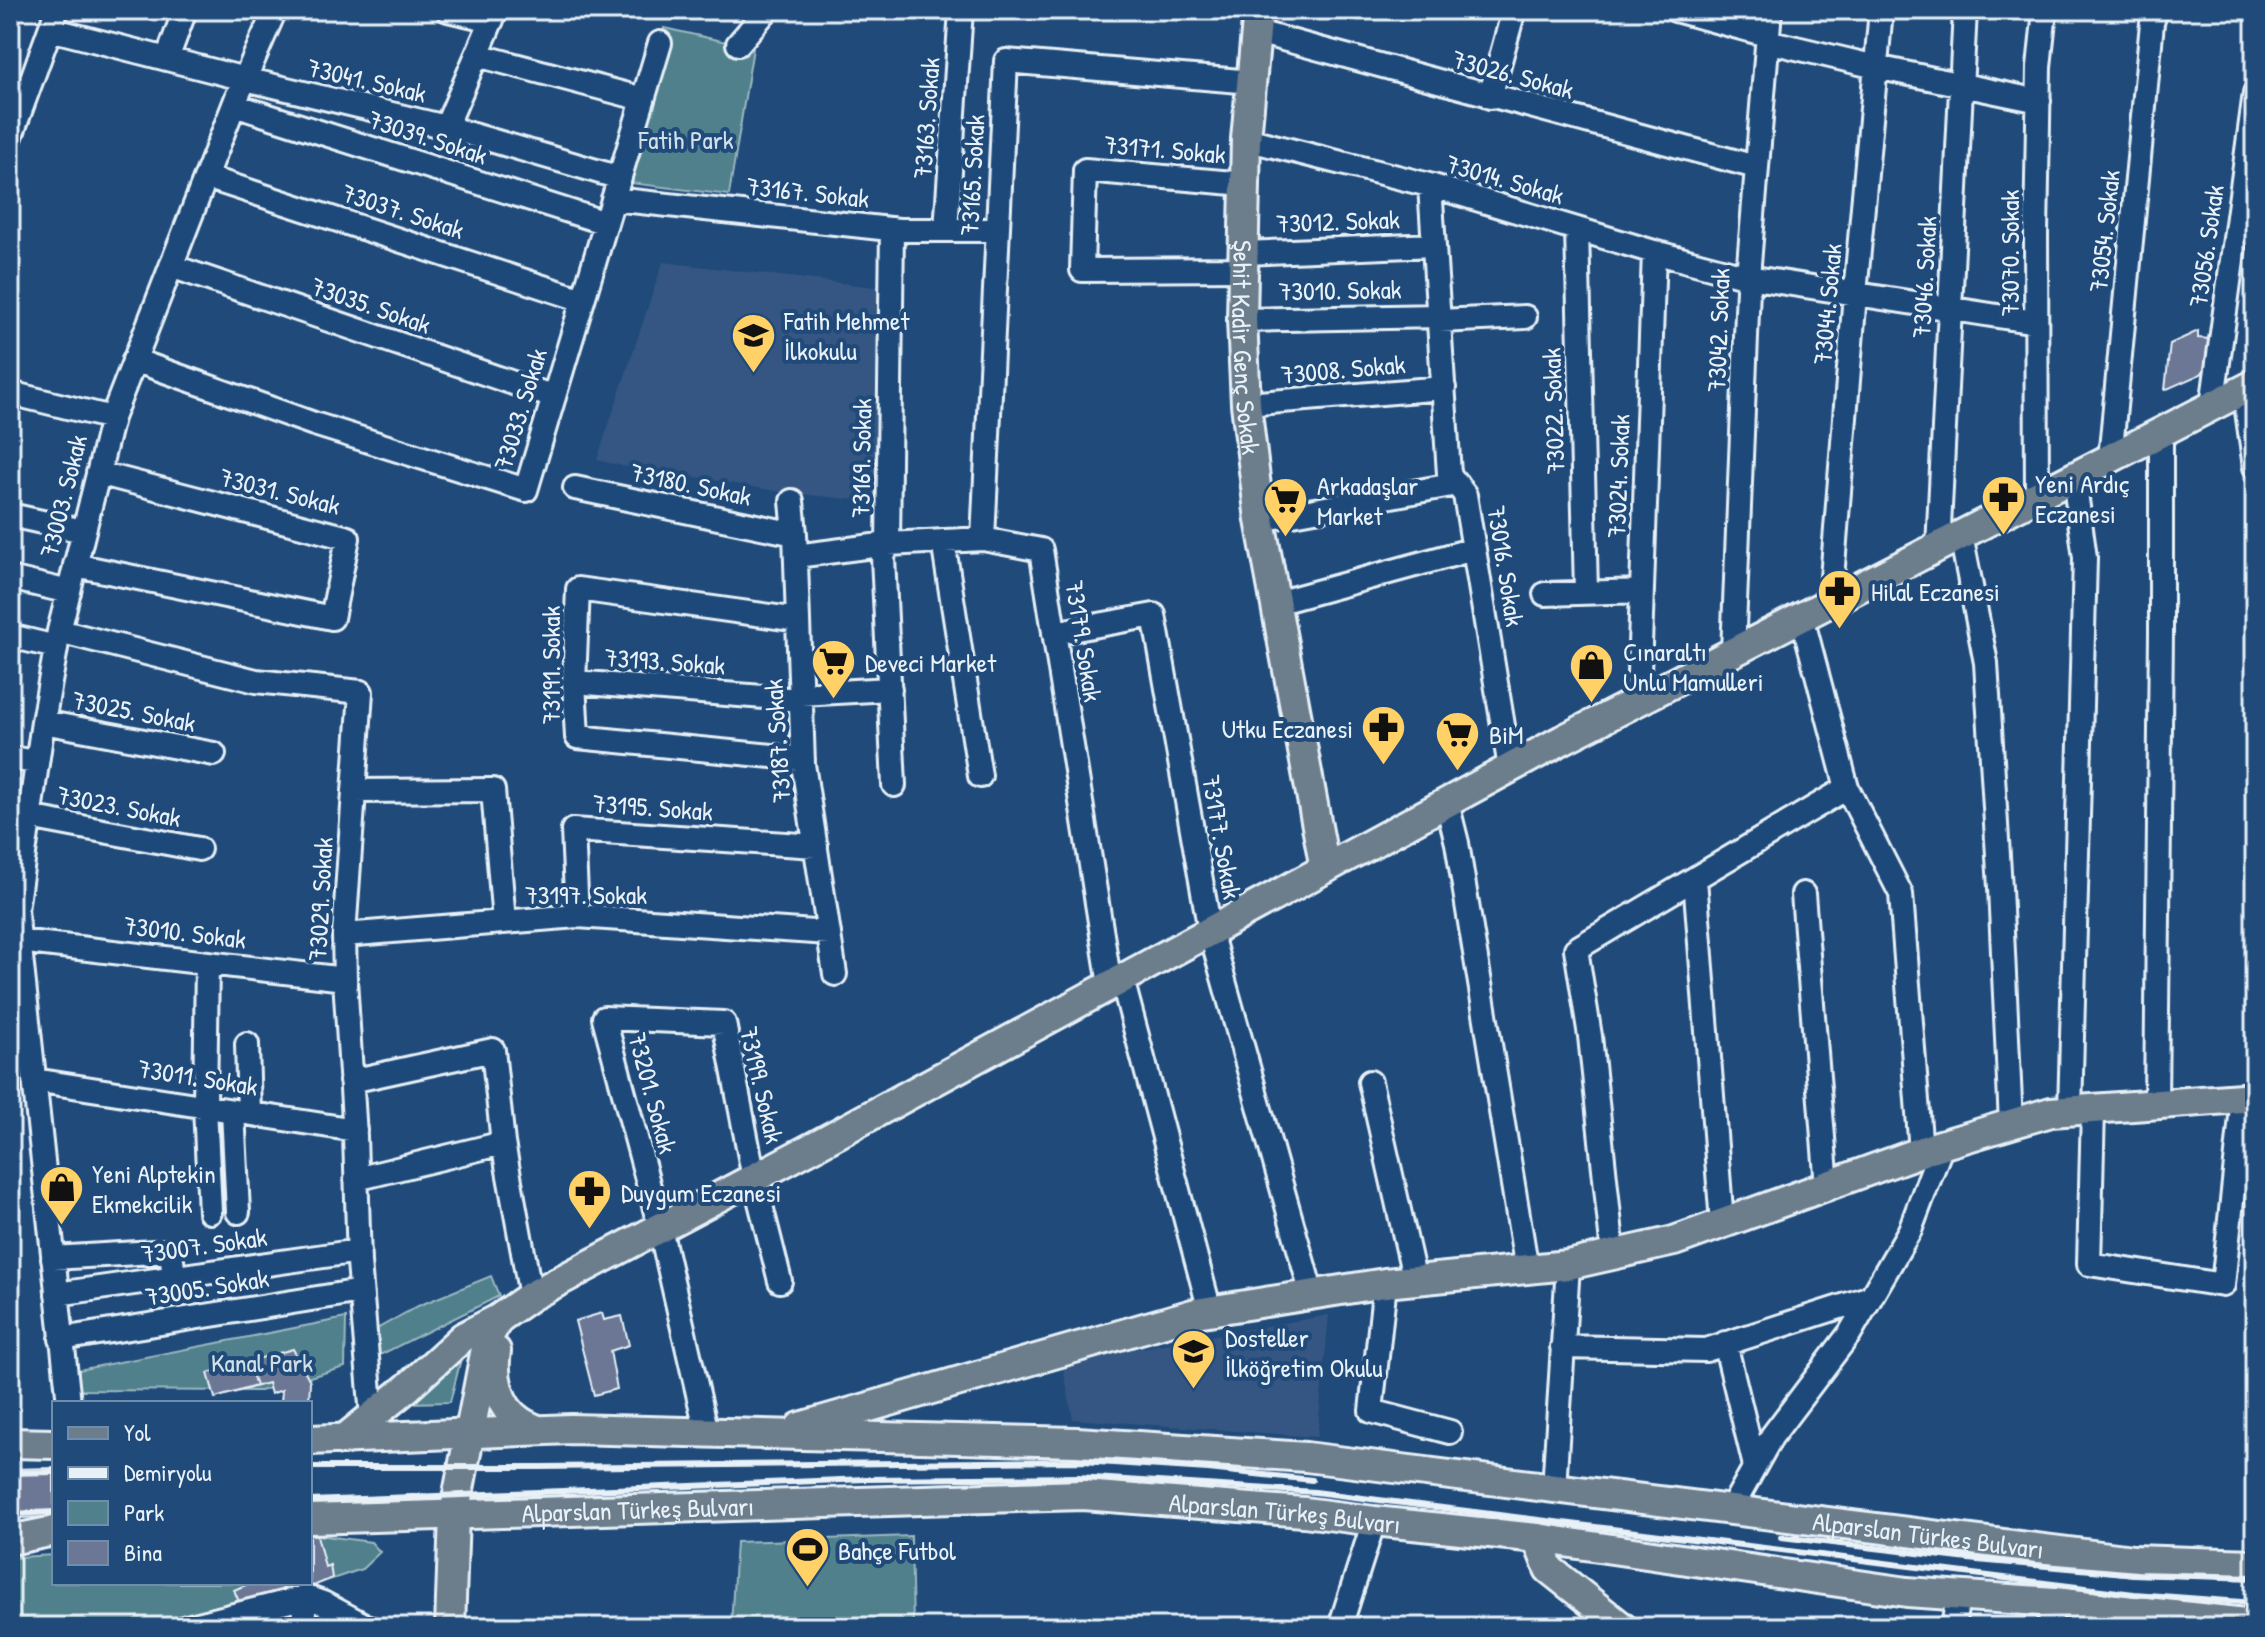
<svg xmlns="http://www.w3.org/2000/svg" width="2265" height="1637" font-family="'Patrick Hand',sans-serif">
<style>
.built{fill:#365782}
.green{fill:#4f808b;stroke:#9cb8c2;stroke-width:2}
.building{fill:#6c7695;stroke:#e8f1f8;stroke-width:2}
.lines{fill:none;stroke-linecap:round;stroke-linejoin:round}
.minor-casing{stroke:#e8f1f8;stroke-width:28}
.major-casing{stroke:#e8f1f8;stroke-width:34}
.minor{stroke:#1f4a7a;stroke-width:22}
.major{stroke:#6c7d8c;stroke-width:28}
.rail{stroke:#e8f1f8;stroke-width:6}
.labels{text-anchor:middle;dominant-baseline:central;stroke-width:8;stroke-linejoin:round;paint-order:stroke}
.street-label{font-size:26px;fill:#e8f1f8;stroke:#1f4a7a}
.park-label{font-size:26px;fill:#d1e0e8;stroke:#1f4a7a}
.poi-label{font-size:26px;fill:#e8f1f8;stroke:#1f4a7a;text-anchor:start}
</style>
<rect width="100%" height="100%" fill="#1f4a7a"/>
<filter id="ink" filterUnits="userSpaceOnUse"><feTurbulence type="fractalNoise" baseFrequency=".0125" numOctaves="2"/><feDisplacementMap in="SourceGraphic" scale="16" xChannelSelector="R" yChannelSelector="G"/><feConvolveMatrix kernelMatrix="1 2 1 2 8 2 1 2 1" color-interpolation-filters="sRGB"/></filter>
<g filter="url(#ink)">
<path class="built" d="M663,262L883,288L878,502L782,492L667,472L661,475L597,460Z
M1329,1315L1317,1437L1073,1419L1062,1362Z"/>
<path class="green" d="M664,28L753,48L729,195L622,182Z
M491,1276L499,1296L370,1360L377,1329L418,1306Z
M346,1318L345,1367L260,1391L73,1390L68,1372Z
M461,1359L450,1402L362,1404Z
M310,1534L371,1542L380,1552L362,1569L188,1627H10V1561L18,1557L54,1555V1583H310Z
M911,1536L913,1627H731L736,1542Z"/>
<path class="building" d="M2198,331V338L2210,339L2205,369L2201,374L2165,390L2170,344Z
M602,1313L604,1320L622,1316L629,1345L610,1351L617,1389L594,1395L575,1321Z
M293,1349L310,1381L309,1403H281L282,1390L271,1394L268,1383L215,1398L208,1373Z
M248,1361L256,1386L215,1398L208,1373Z
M54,1468V1517L10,1518V1469Z
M310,1507L325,1567L330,1565L332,1578L245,1616L234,1590L250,1583H310Z
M250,1583H280L287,1597L245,1616L234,1590Z"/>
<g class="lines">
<defs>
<path id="minor" d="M448,10L492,20
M1675,10L1767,35
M50,29L245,79L446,127L496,10
M1257,32L1756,167
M1767,41L1876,67L2039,101
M738,44L767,10
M477,55L643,99
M167,59L185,10
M1490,97L1514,10
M234,105L606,223
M446,127L620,178
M10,139L57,10
M1246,139L1433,186L1654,252L1748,277L2036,322
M206,177L583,300
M1430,186L1449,474L1465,495L1510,768
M613,199L899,230H997
M892,229L888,544L883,557L894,785
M1577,229L1586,592
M946,230L961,10
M1244,253L1434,245
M171,266L554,397
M1243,269L1082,270L1085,170L1245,184
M1242,320L1439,316
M1439,321L1525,317
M134,360L314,424L526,490L660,43
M2244,390L2255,467
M10,393L112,418
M1246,404L1444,388
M2212,406L2255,93
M2110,459L2152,23L2156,10
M575,488L795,534
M2037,496L2036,235L2039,67L2045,10
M792,501L795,534L803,764L835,974
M10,515L83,531
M1260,520L1457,484
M1961,535L1986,663L2000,888L2011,1124
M983,539L1006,61L1252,82
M943,541L980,776
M1938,547L1965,10
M796,556L888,544L983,539L1041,550L1110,985
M75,565L332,618L348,538L98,473
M10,578L69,592
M1545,594L1642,591
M1276,603L1474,549
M1830,603L1855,294L1881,10
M798,620L578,589L574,682L577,737L803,759
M59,631L256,681L361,692L344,935L345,979L355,1136L359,1262L372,1417
M1054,633L1154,615L1210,931L1312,1295
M10,636L56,647
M1733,652L1749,264L1770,10
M574,682L801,700
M801,694L890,689
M1638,701L1654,252
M43,722L214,754
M10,758L37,762
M1847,788L1901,894L1921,1152
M354,791L493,790L504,922
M1447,803L1457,843L1527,1270
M29,817L199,849
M1695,879L1722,1223
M1803,894L1827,1186
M577,916L573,830L816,846
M344,935L577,916L829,933
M19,941L345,979
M207,963L205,1106L210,1212
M1122,979L1210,1311
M247,1044L249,1113
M34,1080L355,1130
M351,1081L493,1050L503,1143L531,1296
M1370,1082L1415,1281
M2156,1105L2161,634V432
M2093,1109L2089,1264L2223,1285L2243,1098
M233,1111L238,1212
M2070,1111L2085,558L2074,478
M356,1179L503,1143
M1613,1254L1590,1036L1576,949L1847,788L1802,617
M53,1258L171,1251L174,1278
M1385,1283L1371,1411L1450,1432
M57,1294L359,1251
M61,1339L361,1291
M1725,1343L1755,1466
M1562,1347L1706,1350L1871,1297
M69,1403L16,910L43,722L59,631L112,418L237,97L275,10
M707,1433L660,1228L604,1018L724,1023L754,1178L780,1281
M1554,1489L1568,1265
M1730,1511L1772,1436L1850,1333L1910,1230L1942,1145
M186,1627L306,1597L323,1603L368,1627
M302,1627L306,1597
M1340,1627L1374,1521
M1953,1627L1958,1597
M2049,1627L2054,1602"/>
<g id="major">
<path id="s1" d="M1258,10L1246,139L1242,320L1246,404L1260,520L1325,869"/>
<path d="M496,1351C492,1375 498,1407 520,1421C525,1425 531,1427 537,1430"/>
<path d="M800,1427L1196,1313L1385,1283L1568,1265L1674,1241L1934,1147L2051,1112L2255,1097"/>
<path id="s2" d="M310,1440L571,1429L1077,1442L1306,1457L2133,1560L2255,1564"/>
<path d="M343,1440L407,1388L463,1337L498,1319L531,1296L811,1148L1562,740L2255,384"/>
<path d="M10,1443L54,1444"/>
<path id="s3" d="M310,1519L1083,1495L1304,1512L1374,1521L1537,1538L1907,1592L2054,1602L2255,1624"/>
<path d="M1537,1538L1549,1569L1622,1627"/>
<path d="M10,1540L54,1531"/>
<path d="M450,1627L454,1515L488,1338L498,1319"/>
</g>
</defs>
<use href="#minor" class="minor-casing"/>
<use href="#major" class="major-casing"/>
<use href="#minor" class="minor"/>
<use href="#major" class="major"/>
<path class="rail" d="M310,1467H540L1082,1461L1208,1469L1312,1480
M10,1473L54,1472
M310,1501L866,1479L1078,1477L1315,1492L2134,1594L2255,1603
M10,1514L54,1512
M1781,1537L1977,1560L2137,1574L2255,1577"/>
</g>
</g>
<defs>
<symbol id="school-pin" viewBox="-11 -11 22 30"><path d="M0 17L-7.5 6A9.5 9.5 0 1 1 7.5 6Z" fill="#ffd166" stroke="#1f4a7a"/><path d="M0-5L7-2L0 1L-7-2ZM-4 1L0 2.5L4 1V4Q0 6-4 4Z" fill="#111"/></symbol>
<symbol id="pharmacy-pin" viewBox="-11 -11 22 30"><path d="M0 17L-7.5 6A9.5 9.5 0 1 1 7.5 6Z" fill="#ffd166" stroke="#1f4a7a"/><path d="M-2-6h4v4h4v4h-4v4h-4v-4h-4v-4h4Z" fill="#111"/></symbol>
<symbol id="supermarket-pin" viewBox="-11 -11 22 30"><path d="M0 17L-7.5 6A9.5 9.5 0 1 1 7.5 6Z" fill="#ffd166" stroke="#1f4a7a"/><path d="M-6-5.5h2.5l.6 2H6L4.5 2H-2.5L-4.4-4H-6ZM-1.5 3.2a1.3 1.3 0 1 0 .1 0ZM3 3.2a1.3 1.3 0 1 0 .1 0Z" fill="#111"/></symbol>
<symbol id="shop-pin" viewBox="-11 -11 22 30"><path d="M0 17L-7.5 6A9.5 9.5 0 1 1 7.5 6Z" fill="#ffd166" stroke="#1f4a7a"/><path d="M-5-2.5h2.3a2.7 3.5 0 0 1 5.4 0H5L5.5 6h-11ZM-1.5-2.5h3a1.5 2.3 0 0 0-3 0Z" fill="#111"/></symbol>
<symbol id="stadium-pin" viewBox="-11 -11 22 30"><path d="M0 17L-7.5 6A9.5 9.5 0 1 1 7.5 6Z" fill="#ffd166" stroke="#1f4a7a"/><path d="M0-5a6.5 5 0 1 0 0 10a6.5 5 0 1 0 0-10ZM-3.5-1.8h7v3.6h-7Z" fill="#111"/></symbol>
</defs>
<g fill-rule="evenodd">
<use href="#school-pin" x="728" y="310" width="51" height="69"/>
<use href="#pharmacy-pin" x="1978" y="472" width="51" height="69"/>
<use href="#supermarket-pin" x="1260" y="474" width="51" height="69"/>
<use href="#pharmacy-pin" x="1814" y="566" width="51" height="69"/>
<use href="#supermarket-pin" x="808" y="636" width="51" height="69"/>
<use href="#shop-pin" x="1566" y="640" width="51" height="69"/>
<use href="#pharmacy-pin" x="1358" y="702" width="51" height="69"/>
<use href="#supermarket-pin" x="1432" y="708" width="51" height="69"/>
<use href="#shop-pin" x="36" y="1162" width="51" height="69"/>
<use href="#pharmacy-pin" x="564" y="1166" width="51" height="69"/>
<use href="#school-pin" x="1168" y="1326" width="51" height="69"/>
<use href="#stadium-pin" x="782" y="1524" width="51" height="69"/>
</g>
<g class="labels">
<g class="street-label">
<text transform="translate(1513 74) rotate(15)">73026. Sokak</text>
<text transform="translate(367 80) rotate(13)">73041. Sokak</text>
<text transform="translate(926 118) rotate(-86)">73163. Sokak</text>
<text transform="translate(428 137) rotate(18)">73039. Sokak</text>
<text transform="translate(1165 149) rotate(5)">73171. Sokak</text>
<text transform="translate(972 175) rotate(-87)">73165. Sokak</text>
<text transform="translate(1505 179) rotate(16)">73014. Sokak</text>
<text transform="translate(808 192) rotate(6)">73167. Sokak</text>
<text transform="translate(403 211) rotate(18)">73037. Sokak</text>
<text transform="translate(1338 221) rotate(-2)">73012. Sokak</text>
<text transform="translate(2104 231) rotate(-84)">73054. Sokak</text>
<text transform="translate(2206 246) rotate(-82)">73056. Sokak</text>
<text transform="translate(2009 253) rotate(-90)">73070. Sokak</text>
<text transform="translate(1924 277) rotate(-87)">73046. Sokak</text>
<text transform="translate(1340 290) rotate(-1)">73010. Sokak</text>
<text transform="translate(1827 304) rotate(-85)">73044. Sokak</text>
<text transform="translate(371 305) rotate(19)">73035. Sokak</text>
<text transform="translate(1718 330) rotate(-88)">73042. Sokak</text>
<text stroke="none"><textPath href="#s1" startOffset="338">Şehit Kadir Genç Sokak</textPath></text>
<text transform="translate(1343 369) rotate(-5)">73008. Sokak</text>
<text transform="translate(520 409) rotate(-73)">73033. Sokak</text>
<text transform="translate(1553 411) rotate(-92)">73022. Sokak</text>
<text transform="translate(861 458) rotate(-89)">73169. Sokak</text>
<text transform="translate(1618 476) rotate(-88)">73024. Sokak</text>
<text transform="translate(691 484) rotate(12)">73180. Sokak</text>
<text transform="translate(280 491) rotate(14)">73031. Sokak</text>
<text transform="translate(63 496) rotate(-76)">73003. Sokak</text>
<text transform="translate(1506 566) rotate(81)">73016. Sokak</text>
<text transform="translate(1084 641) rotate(81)">73179. Sokak</text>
<text transform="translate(665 661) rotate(4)">73193. Sokak</text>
<text transform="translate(550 665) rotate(-90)">73191. Sokak</text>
<text transform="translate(134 711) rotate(11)">73025. Sokak</text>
<text transform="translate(777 741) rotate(-94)">73187. Sokak</text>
<text transform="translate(119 806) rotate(11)">73023. Sokak</text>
<text transform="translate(653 807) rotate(4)">73195. Sokak</text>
<text transform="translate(1222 837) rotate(80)">73177. Sokak</text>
<text x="586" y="894">73197. Sokak</text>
<text transform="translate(320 899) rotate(-87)">73029. Sokak</text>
<text transform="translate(185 932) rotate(7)">73010. Sokak</text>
<text transform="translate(198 1077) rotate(9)">73011. Sokak</text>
<text transform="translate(762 1085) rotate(77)">73199. Sokak</text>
<text transform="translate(653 1093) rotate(75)">73201. Sokak</text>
<text transform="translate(204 1245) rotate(-8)">73007. Sokak</text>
<text transform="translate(207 1287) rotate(-9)">73005. Sokak</text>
<text stroke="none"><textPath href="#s3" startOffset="328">Alparslan Türkeş Bulvarı</textPath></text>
<text stroke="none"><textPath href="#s3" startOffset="976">Alparslan Türkeş Bulvarı</textPath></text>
<text stroke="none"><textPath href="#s2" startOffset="1624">Alparslan Türkeş Bulvarı</textPath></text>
</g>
<g class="park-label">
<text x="686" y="139">Fatih Park</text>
<text x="262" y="1362">Kanal Park</text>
</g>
<g class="poi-label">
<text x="784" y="320">Fatih Mehmet<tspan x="784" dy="30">İlkokulu</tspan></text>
<text x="2035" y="483">Yeni Ardıç<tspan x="2035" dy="30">Eczanesi</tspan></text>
<text x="1317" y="485">Arkadaşlar<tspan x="1317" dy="30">Market</tspan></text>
<text x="1871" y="591">Hilal Eczanesi</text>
<text x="1623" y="651">Cınaraltı<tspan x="1623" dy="30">Unlu Mamulleri</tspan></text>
<text x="865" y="662">Deveci Market</text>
<text x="1353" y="728" text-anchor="end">Utku Eczanesi</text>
<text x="1489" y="734">BiM</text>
<text x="92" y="1173">Yeni Alptekin<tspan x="92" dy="30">Ekmekcilik</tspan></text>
<text x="621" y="1192">Duygum Eczanesi</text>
<text x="1225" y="1337">Dosteller<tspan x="1225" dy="30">İlköğretim Okulu</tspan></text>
<text x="838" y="1550">Bahçe Futbol</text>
</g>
</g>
<rect width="2265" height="1637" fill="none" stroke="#1f4a7a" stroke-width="40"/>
<rect x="20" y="20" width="2225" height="1597" fill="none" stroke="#e8f1f8" stroke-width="3" filter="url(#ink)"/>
<rect x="52" y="1401" width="260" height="184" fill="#1f4a7a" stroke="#6f8dac" stroke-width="2"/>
<rect x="68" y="1427" width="40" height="12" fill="#6c7d8c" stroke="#6f8dac" stroke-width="2"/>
<text x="124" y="1441" font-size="24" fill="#e8f1f8">Yol</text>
<rect x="68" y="1467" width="40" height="12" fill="#e8f1f8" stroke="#6f8dac" stroke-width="2"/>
<text x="124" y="1481" font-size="24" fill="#e8f1f8">Demiryolu</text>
<rect x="68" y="1501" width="40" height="24" fill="#4f808b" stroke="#6f8dac" stroke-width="2"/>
<text x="124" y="1521" font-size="24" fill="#e8f1f8">Park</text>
<rect x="68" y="1541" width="40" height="24" fill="#6c7695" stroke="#6f8dac" stroke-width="2"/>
<text x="124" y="1561" font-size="24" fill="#e8f1f8">Bina</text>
</svg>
